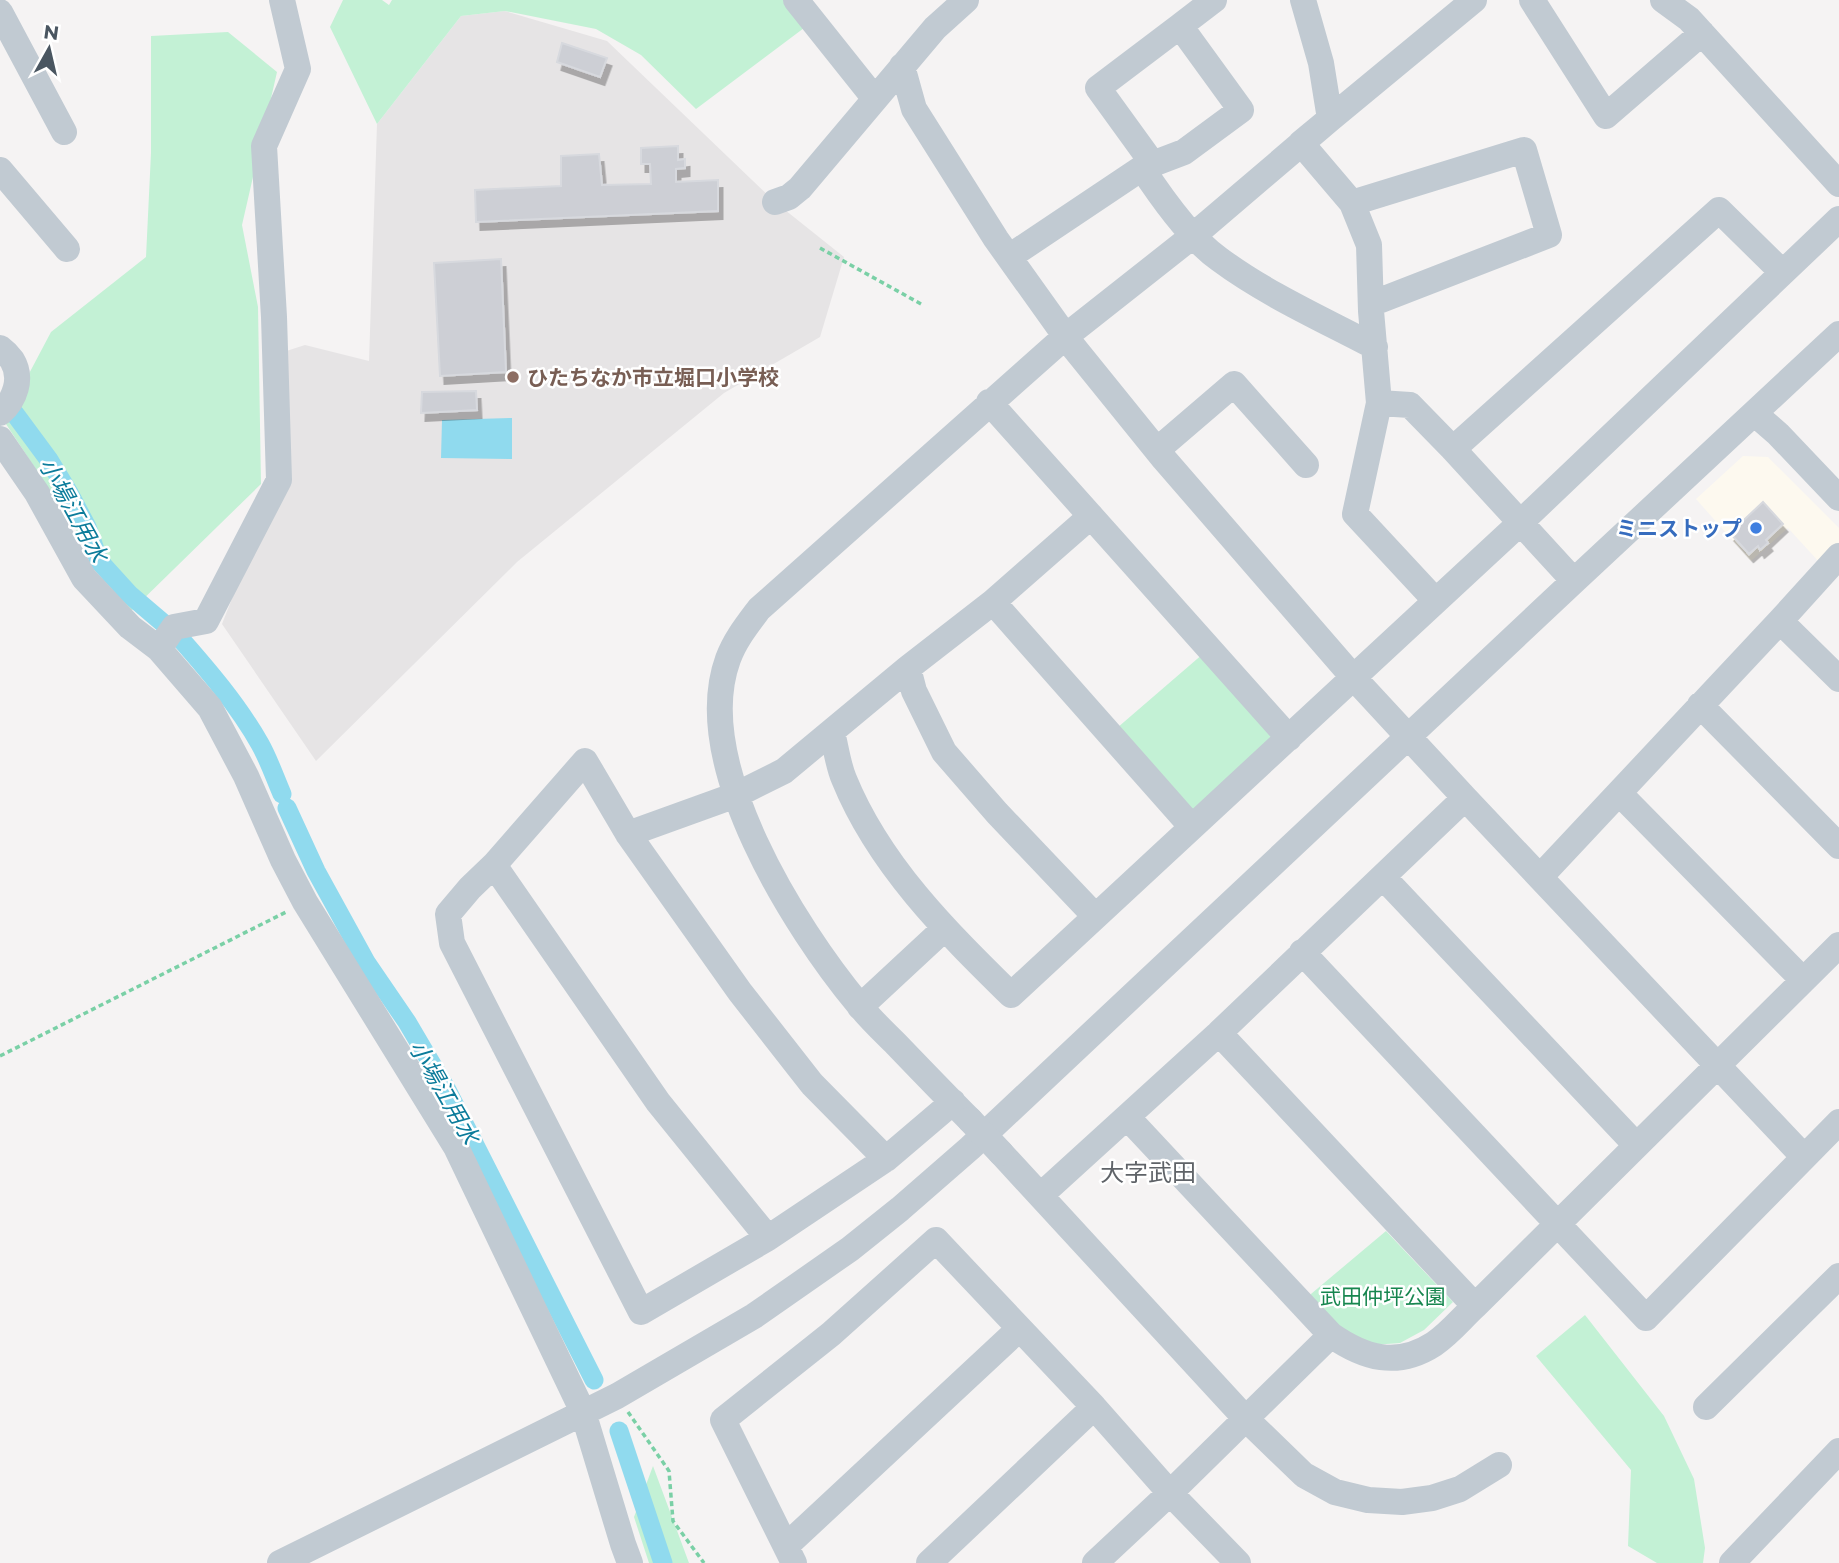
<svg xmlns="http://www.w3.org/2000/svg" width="1839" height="1563" font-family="Montserrat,'Noto Sans JP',sans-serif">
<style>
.commercial{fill:#fdf9ef}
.education{fill:#e6e4e5}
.green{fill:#c3f1d5}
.water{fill:#90daee}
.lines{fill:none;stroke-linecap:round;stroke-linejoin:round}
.canal{stroke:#90daee;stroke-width:19}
.building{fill:#cdcfd5;stroke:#d7d9de;stroke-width:2;filter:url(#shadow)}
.path{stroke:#7ad0a6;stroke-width:3.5;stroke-dasharray:5 3.5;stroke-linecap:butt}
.minor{stroke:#c1cad2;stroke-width:26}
.minor-bridge{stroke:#c1cad2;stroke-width:26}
.education-dot{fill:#8d6e63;stroke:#fff;stroke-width:2.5}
.shop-dot{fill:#3f7fe0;stroke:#fff;stroke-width:2.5}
.labels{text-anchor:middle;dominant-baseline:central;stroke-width:5;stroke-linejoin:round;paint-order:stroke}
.education-label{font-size:21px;font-weight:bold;fill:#785e54;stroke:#fff;text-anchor:start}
.shop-label{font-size:21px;font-weight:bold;fill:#366cbe;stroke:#fff;text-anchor:end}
.park-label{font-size:21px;fill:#17864f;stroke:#fff}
.water-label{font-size:23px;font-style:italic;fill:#0c7c9b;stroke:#fff}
.quarter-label{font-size:24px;fill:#5f6368;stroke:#fff}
</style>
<defs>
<filter id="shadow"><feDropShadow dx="4.5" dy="8" stdDeviation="0" flood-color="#0004"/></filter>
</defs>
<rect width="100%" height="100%" fill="#f5f3f3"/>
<path class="commercial" d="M1743,456L1768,457L1839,528V542L1820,563L1788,528L1751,561L1696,499Z"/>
<path class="education" d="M505,11L607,41L775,202L844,257L820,337L724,393L517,562L316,761L222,624L279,480L274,355L305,345L369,361L377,124L461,16Z"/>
<path class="green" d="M343,0H382L389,5L392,0H789L808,25L696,109L641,55L596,29L505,11L461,16L377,124L330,27Z
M228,32L277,72L242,225L258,307L261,484L130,612L4,421L51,332L146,257L151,153V36Z
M1204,653L1276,735L1198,812L1188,809L1117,728Z
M1386,1231L1453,1302L1424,1330L1400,1343L1373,1345L1334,1326L1305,1299Z
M1585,1315L1664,1416L1694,1479L1705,1548L1703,1563H1657L1628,1546L1631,1470L1536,1356Z
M653,1466L689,1563H649L634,1517Z"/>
<path class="water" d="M512,418V459L441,458L442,420Z"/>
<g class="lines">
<path class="canal" d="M15,414L49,460L69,493L87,527L99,561L129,594L169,628
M178,636C208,670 238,705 260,744C269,760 275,778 282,794
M287,808L316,871L366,962L407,1022L447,1090L594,1380
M619,1431L663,1563"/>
</g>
<path class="building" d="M562,43L607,58L600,77L557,62Z
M678,146V160L685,159V168L676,169V182L718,180V211L476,222L475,190L561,186V156L599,154L602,185L651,184L650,164H641V148Z
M501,259L506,372L440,376L434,263Z
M476,391L477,410L421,413L422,392Z
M1763,502L1783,524L1766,540L1768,543L1760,550L1758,546L1749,554L1730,533Z"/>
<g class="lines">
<path class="path" d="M820,248L921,304
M0,1056L288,911
M628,1412L669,1471L673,1521L704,1563"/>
<path class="minor" d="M796,0L875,99
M1303,0L1321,63L1330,119L1301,143L1352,203L1369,245L1371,311L1379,403L1355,514L1435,600
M1532,0L1606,116L1702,33
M1663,0L1689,19L1839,184
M0,12L64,132
M1180,26L1214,0
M902,66L914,109L996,239L1071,344L1164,459L1353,677L1465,798L1804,1157
M1142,168C1161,197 1191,239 1219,259C1266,294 1322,319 1375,347
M0,170L67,249
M775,202L789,197L800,188L935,28L966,0
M1352,203L1524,150L1549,235L1371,304
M1009,257L1142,168L1184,152L1241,110L1180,26L1098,88L1153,164
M0,348C4,351 9,356 12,360C23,378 15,400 0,413
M989,402L1289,738
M1379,403L1410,405L1453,449L1574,581
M1755,414L1778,434L1839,498
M0,439L37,493L84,578L130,627L159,649L210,708L246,776L283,860L305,902L456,1147L583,1412L623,1544L630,1563
M1453,449L1719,210L1782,272
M1157,450L1234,384L1306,465
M993,602L1191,826
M1780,621L1839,679
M159,649L174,627L206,621L279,480L274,317L264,146L298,69L282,0
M908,668L914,691L944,752L997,813L1095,916
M1700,705L1839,846
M832,732C836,748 838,765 844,779C879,865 946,931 1011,995L1520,523L1839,219
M1619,793L1803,980
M628,834L736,795L784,771L908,668L993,602L1091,516
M494,865L658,1102L768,1238
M1383,877L1636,1145
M1540,877L1780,621L1839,556
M1302,952L1646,1318L1839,1122
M860,1007L944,929
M1219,1033L1475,1306
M1127,1117L1331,1335C1364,1358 1397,1368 1434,1344C1449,1334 1462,1318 1475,1306L1839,945
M970,1120C945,1095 920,1069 896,1044C883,1031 870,1019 859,1005C795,928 690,763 728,659C735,640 747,625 759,609L1066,336L1194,235L1330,119L1474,0
M1001,1153L1246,1419L1304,1475L1335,1492L1368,1500L1402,1502L1432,1498L1460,1489L1499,1465
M886,1159L812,1084L740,992L628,834L585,761L494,865L470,888L448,914L452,943L641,1312L768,1238L886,1159L953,1102
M1041,1195L1219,1033L1465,798
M1706,1407L1839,1276
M786,1546L1019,1329
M280,1563L617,1396L754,1316L850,1249L900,1209L970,1148L1574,581L1839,334
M794,1563L723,1420L831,1334L936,1240L1094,1407L1170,1493L1238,1563
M929,1563L1094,1407
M1095,1563L1170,1493L1331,1335
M1732,1563L1839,1451"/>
<path class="minor-bridge" d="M970,1120L1001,1153"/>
</g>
<circle class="education-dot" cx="513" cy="377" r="7"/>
<circle class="shop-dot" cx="1756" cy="528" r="7"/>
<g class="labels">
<g class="education-label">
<text x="527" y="377">ひたちなか市立堀口小学校</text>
</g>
<g class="shop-label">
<text x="1742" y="528">ミニストップ</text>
</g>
<g class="park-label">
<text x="1383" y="1296">武田仲坪公園</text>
</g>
<g class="water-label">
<text transform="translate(73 510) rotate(61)">小場江用水</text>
<text transform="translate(444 1092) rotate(60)">小場江用水</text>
</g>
<g class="quarter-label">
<text x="1148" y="1172">大字武田</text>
</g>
</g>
<g transform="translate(49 49) rotate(8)" stroke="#ffffff" stroke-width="5" paint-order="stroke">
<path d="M0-5L12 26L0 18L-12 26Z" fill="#4a5661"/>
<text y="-10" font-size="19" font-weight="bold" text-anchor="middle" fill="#4a5661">N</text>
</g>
</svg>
